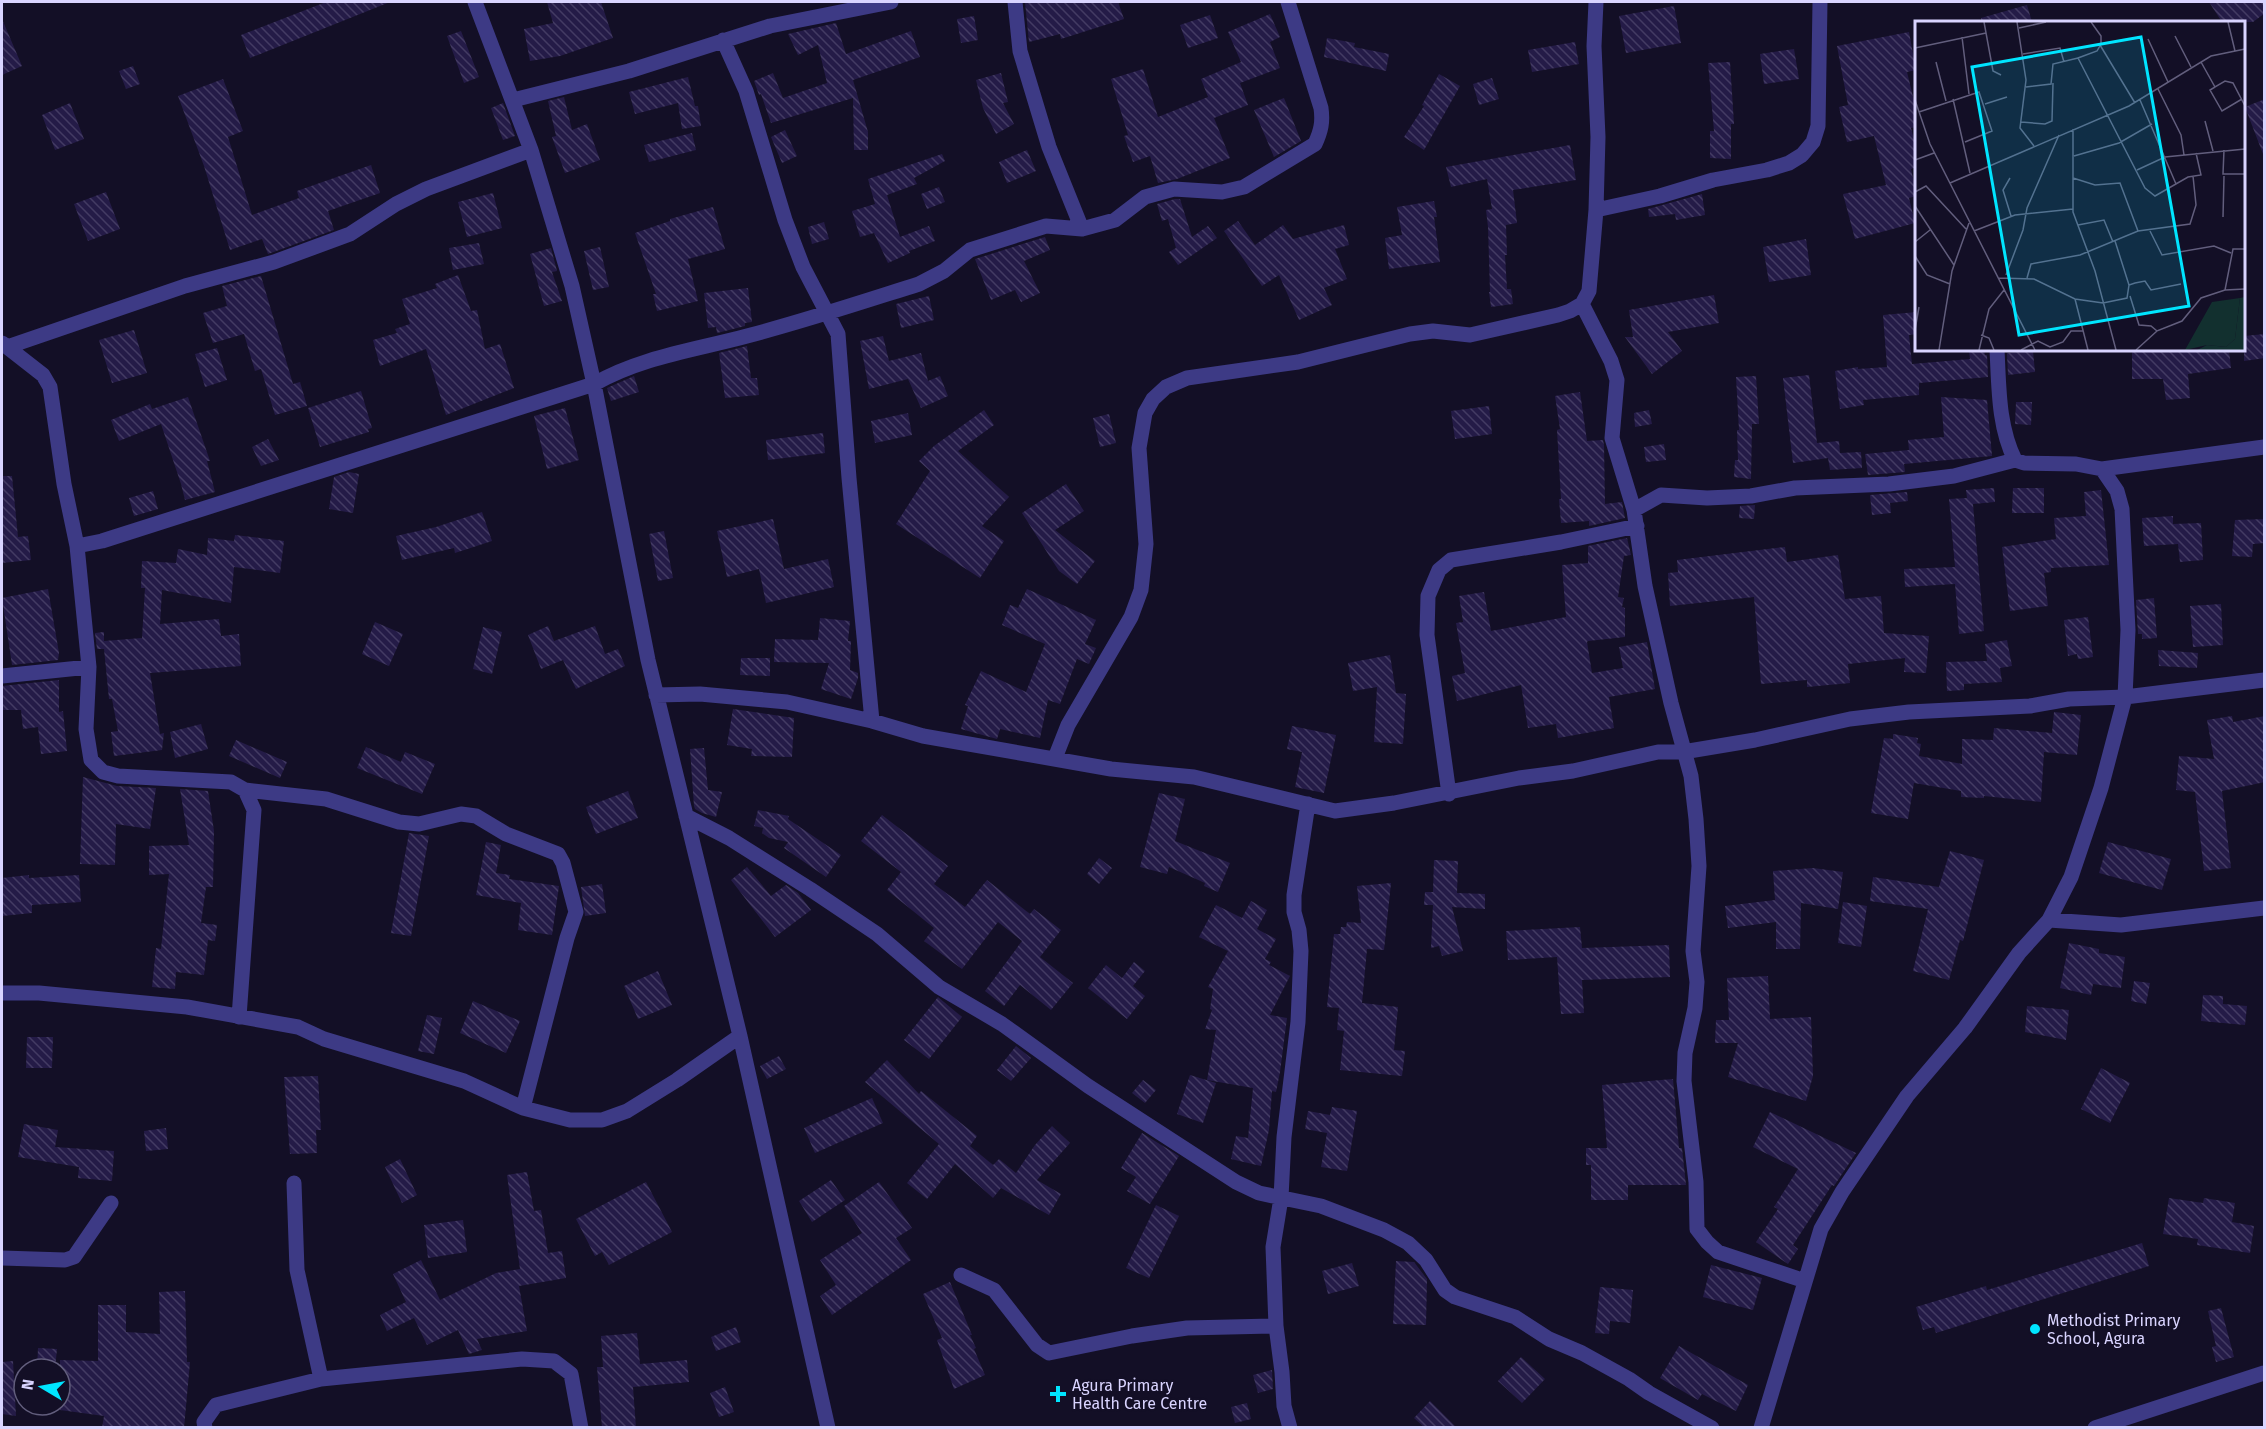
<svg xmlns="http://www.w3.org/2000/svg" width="2266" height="1429" font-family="'Fira Sans',sans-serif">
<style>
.building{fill:url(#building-back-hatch)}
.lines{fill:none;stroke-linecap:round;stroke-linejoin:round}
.minor{stroke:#3d3a85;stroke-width:15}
.poi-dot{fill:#00e5ff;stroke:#130f26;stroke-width:2}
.labels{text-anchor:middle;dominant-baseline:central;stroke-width:4.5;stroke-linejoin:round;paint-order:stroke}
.poi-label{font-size:16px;fill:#d9d4ff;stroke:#130f26;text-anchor:start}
.inset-road{fill:none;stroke:#625e7d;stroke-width:1.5}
.view{fill:#00e5ff;fill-opacity:0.15;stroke:#00e5ff;stroke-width:3}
.inset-edge{fill:none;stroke:#d9d4ff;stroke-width:3}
</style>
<defs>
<pattern id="building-back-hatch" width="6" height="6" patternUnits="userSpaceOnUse" patternTransform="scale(1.5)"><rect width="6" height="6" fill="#241b47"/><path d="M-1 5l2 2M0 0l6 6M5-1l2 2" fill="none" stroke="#433b63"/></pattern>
</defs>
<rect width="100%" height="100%" fill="#130f26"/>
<path class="building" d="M326,2H390L250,58L241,35Z
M547,2H601L613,38L560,56L530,61L524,29L553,23Z
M1025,2H1118L1124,19L1061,39L1060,34L1029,42Z
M2209,2H2265V13L2253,22H2222Z
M2027,5L2032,22H1981V18Z
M1674,6L1681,43L1626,53L1619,16Z
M1270,14L1280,37L1270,42L1280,68L1240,83L1248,105L1214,118L1230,158L1177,179L1158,183L1150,156L1133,162L1124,136L1128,135L1111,79L1143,69L1158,117L1208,97L1201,79L1241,62L1228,32Z
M1210,15L1218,38L1188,48L1180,25Z
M974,16L978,40L961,43L957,19Z
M2,19L22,66L2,75Z
M836,23L846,54L911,31L920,57L853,80L868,132V150H854L853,98L771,123L761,94L759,95L754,81L773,73L783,98L827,83L818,45L798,55L788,34Z
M461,31L479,77L464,83L447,36Z
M1909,32L1916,70L1907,72L1917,113V127L1911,128L1917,151V167L1911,169L1917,196L1909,198L1915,223L1855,239L1843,194L1886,185L1874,136L1847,142L1839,107L1848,105L1837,46Z
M1327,38L1355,43L1354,47L1389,54L1386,71L1324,57Z
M1575,42L1579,64L1532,72L1528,50Z
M1794,49L1799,79L1764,84L1760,54Z
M1730,62L1734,124H1731V159L1710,158V131H1714L1708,63Z
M133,66L140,84L126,89L119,71Z
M1001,73L1008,102L1003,103L1014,124L996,134L983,108L976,80Z
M1439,74L1460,86L1424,150L1404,137L1424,106L1422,105Z
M688,77L695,106H698L701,126L682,129L678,103L635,114L629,92Z
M1492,78L1499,99L1479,105L1473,84Z
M223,79L243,131L228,137L252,215L299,198L297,191L371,165L380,193L328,211L334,230L268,254L262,239L230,250L204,166L178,96Z
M564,97L572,130L587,124L600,160L565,173L552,137L556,136L548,101Z
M1284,98L1301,141L1274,157L1254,110Z
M2265,99V153L2263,154L2245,107Z
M70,103L84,139L55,150L42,115Z
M503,103L515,136L503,140L491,108Z
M785,130L797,156L782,163L771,137Z
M692,133L696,150L649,162L644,145Z
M1570,145L1576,180L1513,190L1517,223L1506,225L1507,255H1505L1507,289H1511L1513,304L1491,307L1489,292H1490L1488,227L1486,210L1492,209L1487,179L1451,187L1446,167Z
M1027,150L1036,171L1007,183L999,162Z
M942,154L945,161L914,178L917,184L887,195L900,237L929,226L935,241L909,251L910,253L888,263L874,233L860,237L852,211L875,204L868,179Z
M939,187L945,202L927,209L921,194Z
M106,192L120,229L88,241L74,204Z
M493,193L502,228L467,237L458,202Z
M1702,194L1705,215L1676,220L1675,214L1649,217L1648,209Z
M1175,199H1180L1192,237L1208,226L1217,238L1178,265L1169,252L1176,248L1168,219L1162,221L1157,204Z
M1434,201L1437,217H1434L1440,262L1389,269L1385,238L1402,235L1397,207Z
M713,207L725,249L688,259L698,301L657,311L653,294H656L635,233L670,221V219Z
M1238,221L1255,245L1283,225L1293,239L1344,225L1349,245L1335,249L1347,279L1324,288L1332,305L1299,320L1279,275L1262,286L1224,231Z
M824,222L829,239L812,244L808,227Z
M1045,237L1050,250L1024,261L1040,293L1021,302L1015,290L991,300L975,259Z
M1806,239L1811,275L1769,282L1763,247Z
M479,243L484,264L453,270L449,248Z
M600,247L609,287L593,290L584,251Z
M551,248L557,271L552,272L562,301L544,306L530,254Z
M458,275L471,311L477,310L485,349L500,344L514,388L446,415L426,349L380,366L373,340L397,333L395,329L410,324L402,299L437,288L435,284Z
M261,276L293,384L300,382L307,406L275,415L261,369L255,371L244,334L213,343L203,313L227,306L222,286Z
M748,288L752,322L745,323V326L717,333L716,327L708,328L704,293Z
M1714,295L1719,323L1668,332L1682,351L1652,374L1625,337H1633L1629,310Z
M929,296L934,320L901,328L896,304Z
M1917,312V334L1909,335L1912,364L1970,359L1969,350H1984L1985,355H1987L1988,377L1919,383V395L1863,400L1864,405L1840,409L1835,371L1858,367V369L1887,367L1883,315Z
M134,330L147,373L112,383L99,340Z
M2265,334V358L2244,361V336Z
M883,336L889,361L921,353L928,381L940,376L948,396L921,408L908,379L869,389L860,341Z
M747,346L751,378H757L759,395L725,398L719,353Z
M217,348L227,380L205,387L195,354Z
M2132,350H2154V352L2179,350H2229L2231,368L2188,374L2190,398L2166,400L2163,379H2132Z
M2033,351L2035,372L2008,375L2007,353Z
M1809,375L1817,443L1839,441L1840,453L1861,452L1862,468L1830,470L1828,458L1793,463L1783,378Z
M634,376L639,392L611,401L607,388Z
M1756,376L1759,424H1752L1751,479L1734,477L1735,460H1738L1737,430H1739L1736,377Z
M361,391L372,428L368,429L369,432L320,447L308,408Z
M1580,392L1587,441L1603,440L1604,445L1605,504L1622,502L1625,518L1589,526V521L1561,523L1559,499H1561L1557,430L1560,429L1555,396Z
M188,397L210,461H207L215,492L185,500L181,484L161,424L119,441L111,420L150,404L152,409Z
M1941,397L1987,400L1992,456L1904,464L1905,472L1868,475L1865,454L1909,450L1908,440L1944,437Z
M2016,402H2032L2031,425L2015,424Z
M1489,406L1492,434L1455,439L1451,411Z
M565,408L579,460L547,469L534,416Z
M984,410L994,425L958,451L1009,497L982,526L1004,541L980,578L896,524L930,471L919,461L934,446Z
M1649,410L1652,424L1635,427L1634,413Z
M908,413L912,435L875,443L871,421Z
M1109,414L1116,443L1100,447L1093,418Z
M823,433L825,453L768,460L766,440Z
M268,439L279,460L261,466L252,447Z
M1664,444L1666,460L1646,462L1644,447Z
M349,472L359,474L353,513L329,509L334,477Z
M2,476H12L18,537L28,536L31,560L2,563Z
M1066,484L1084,511L1055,530L1095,561L1077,584L1059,571L1022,513Z
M1994,488L1995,502L1973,504L1984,631L1959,634L1955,584L1905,587L1904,569L1955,567L1949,499L1967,498L1966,490Z
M2013,488H2044V513H2012Z
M2101,490L2109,565L2051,568V572L2044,573L2048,606L2010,611L2002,547L2056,539L2054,518L2086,516L2084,492Z
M153,491L158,509L134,516L129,498Z
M1907,492L1908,501L1890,503L1891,513L1872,515L1870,495Z
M1755,505L1754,519L1739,518L1740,506Z
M482,512L492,541L455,553L454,548L402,560L396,536L436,527Z
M2173,516V524L2201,523L2203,560L2180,562L2178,544L2144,546L2142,518Z
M773,519L784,569L828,559L834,587L766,603L759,569L727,577L717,531Z
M2265,519V543L2253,544L2252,557L2232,556L2235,520Z
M664,531L673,578L658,581L649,534Z
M235,535L284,541L280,573L234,567L231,603L162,590L160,624L219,619L221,636L239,634L241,666L150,673L160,734L164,733L162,750L114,756L111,732L118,731L112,699H109L104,649H97L95,633L104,632V641L142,638L145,588H141L142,561L176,563L178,549L207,555L208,538L234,541Z
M1627,538L1631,555L1624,556L1618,597L1624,598L1622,607L1625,608V637L1588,641L1587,642L1592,673L1623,668L1619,647L1647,642L1655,689L1609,697L1614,728L1558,738L1556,724L1528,728L1521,685L1457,701L1452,676L1465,673L1456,623L1463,622L1459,596L1484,592L1491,631L1566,617L1562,565L1588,563V546Z
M1785,547L1787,562L1838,555L1845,599L1881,596L1884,633L1929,636L1926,673L1904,672L1905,658L1848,664L1850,683L1807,687V680L1761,684L1754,597L1670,606L1668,573L1678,572L1677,560Z
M48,589L59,653L58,660L12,665L2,598Z
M1027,589L1096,620L1085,644L1096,648L1089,664L1077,659L1060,704L1048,700L1040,738L1000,729L997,739L961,729L968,706L965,705L981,671L1026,692L1045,644L1002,625L1010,605L1018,608Z
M2154,598L2157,638L2142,639V634H2138L2136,600Z
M2221,604L2223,645L2193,647L2190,606Z
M2088,617L2093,657L2078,659L2077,654L2068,656L2064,620Z
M820,618L850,621L848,641H851L850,670L858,673V678L851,699L821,689L829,663L774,662L775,639L818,640Z
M375,622L403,634L389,666L362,654Z
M548,626L554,641L595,626L605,654L618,649L625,666L576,689L563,660L541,669L528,635Z
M483,627L502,632L492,674L473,669Z
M2007,640L2012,666L2000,668L2002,682L1964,684V690L1947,691L1946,662L1987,661L1985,644Z
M2158,650L2198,653L2197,668L2159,666Z
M1390,655L1396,693L1406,694L1403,744L1374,742L1377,687L1353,691L1348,663Z
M741,658H770V676L740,675Z
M59,680V712L63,711L67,751L41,754L38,727L23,729L21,710H2V686Z
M733,709L794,718L792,757L751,756L752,749L727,745Z
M2054,712L2081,715L2077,755L2044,752L2041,802L1984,796V798L1961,797V791L1914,783L1908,819L1871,813L1884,738L1893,739V734L1918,738L1917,743L1921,744L1919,756L1962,764V739L1993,740L1994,728L2052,733Z
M2232,716L2233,722L2265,716V782L2222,791L2231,868L2204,871L2195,792L2176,790L2179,756L2214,759L2207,720Z
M201,724L208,749L175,758L170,732Z
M1292,726L1336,735L1324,793L1295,787L1302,752L1287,749Z
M236,740L287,762L280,778L229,756Z
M366,747L401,762L405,752L435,764L422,794L357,768Z
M704,748L708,790L722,792L716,817L702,813L695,809L694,806L690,749Z
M83,777L117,786L156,788L150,829L116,824L115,865L80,864Z
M180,789L208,791L214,831L213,887H206L201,923L217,925L215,941L208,940L204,975L176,972L175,989L152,987L156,948L161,949L169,874L149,875V846L189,845Z
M628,791L638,818L596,834L586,807Z
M1159,793L1185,799L1175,841L1230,863L1218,892L1204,886L1205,883L1169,867L1167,874L1140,867Z
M758,810L789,816L788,819L841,855L826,877L784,848L788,842L769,838L762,833L763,828L754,826Z
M882,815L948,866L934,884L965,907L987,880L1030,914L1034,909L1061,930L1040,957L1073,983L1051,1010L1020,985L1004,1006L985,991L1022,941L998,922L962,969L924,941L934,928L887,890L901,872L861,841Z
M409,833L429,836L411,936L391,933Z
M486,842L501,845L496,873L510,875L509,879L559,886L552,935L518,930L521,903L476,895Z
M2108,842L2171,859L2162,890L2099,873Z
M1950,851L1984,860L1963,941L1960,940L1949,980L1913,971L1928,909L1870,901L1873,877L1939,887Z
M1099,858L1112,868L1099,884L1087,874Z
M1434,860L1458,861L1457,893L1485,894V909L1452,907L1463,951L1442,956L1439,946L1431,948L1433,905H1424L1425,892H1433Z
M747,867L771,896L786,885L798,893L811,910L775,937L731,880Z
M1813,868L1843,872L1838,909L1801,903L1800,949H1776V922L1728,928L1725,906L1775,900L1773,871Z
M29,875V878L79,875L81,902L32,905V913L2,916V878Z
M1391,883L1384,950L1367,949L1362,1003L1398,1007L1394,1050L1405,1051L1402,1076L1340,1070L1344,1031L1337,1030L1339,1008L1327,1007L1334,934H1340L1341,927H1346L1347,922L1361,923L1357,886Z
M602,884L606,913L585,916L581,887Z
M1251,901L1267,910L1257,929L1276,939L1265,959L1271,962L1269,965L1290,976L1270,1015L1287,1018L1280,1072L1276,1092L1272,1091L1269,1130L1261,1166L1231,1159L1236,1136L1248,1138L1253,1088L1207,1080L1216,1030L1205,1029L1212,1010L1210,1009L1213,989L1208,987L1228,951L1199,937L1216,905L1242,918Z
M1843,902L1867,906L1861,947L1838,943Z
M1580,927L1582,948L1669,945L1670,977L1582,980L1584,1013L1561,1014L1557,957L1508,960L1506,931Z
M2069,943L2099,949V953L2125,957L2121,988L2093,984L2091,995L2060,988Z
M1134,962L1145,971L1133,986L1145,996L1127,1019L1088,988L1106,965L1122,978Z
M658,971L672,1005L638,1019L624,986Z
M1768,976L1770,1019L1811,1017L1813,1076L1806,1101L1728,1077L1738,1043H1715L1716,1020H1729L1727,978Z
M2134,981L2150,983L2146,1004L2131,1001Z
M2203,995L2223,996V1004L2247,1006L2245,1025L2201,1021Z
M938,997L962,1017L929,1059L904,1040Z
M473,1001L520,1021L506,1053L460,1033Z
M2027,1006L2069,1010L2066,1040L2025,1032Z
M427,1015L442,1018L434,1054L418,1051Z
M27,1037H53L52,1068H26Z
M1016,1046L1031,1058L1011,1081L997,1070Z
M779,1056L786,1069L767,1079L760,1066Z
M887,1060L919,1094L921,1091L977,1136L970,1146L993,1165L999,1159L1016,1173L1035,1145L1052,1126L1070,1143L1037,1180L1061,1194L1049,1215L1001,1188L993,1198L955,1164L927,1199L907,1183L939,1144L865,1082Z
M2101,1068L2130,1083L2110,1123L2081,1109Z
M1190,1075L1216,1083L1203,1123L1177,1114Z
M318,1076L321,1130H316L317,1153L290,1154L284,1077Z
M1673,1079L1679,1148H1682L1686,1185H1628V1200H1591V1165H1586V1148H1607L1602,1085Z
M1143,1080L1156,1090L1145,1103L1132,1093Z
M872,1098L883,1123L815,1153L804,1128Z
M1332,1107L1357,1111L1347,1171L1321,1167L1327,1133L1305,1129L1308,1111L1330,1115Z
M1770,1112L1856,1153L1834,1186L1832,1185L1793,1245L1798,1249L1788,1264L1756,1242L1778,1209L1774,1207L1798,1169L1753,1147Z
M24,1124L58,1130L55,1147L114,1151L112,1181L78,1178L79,1167L18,1157Z
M166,1128L168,1149L146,1151L144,1131Z
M1142,1133L1179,1156L1150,1204L1127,1191L1136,1177L1121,1168Z
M400,1159L417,1195L402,1203L385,1167Z
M527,1172L534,1211L541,1210L548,1253L562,1251L566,1278L519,1286L527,1331L477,1339L482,1350L469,1354L458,1330L427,1345L414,1318L387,1331L380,1315L406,1302L393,1274L421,1260L440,1300L496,1273L520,1269L507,1175Z
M831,1180L845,1200L812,1222L799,1201Z
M646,1182L672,1232L609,1265L602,1252L595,1256L576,1219Z
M879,1182L912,1228L896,1238L911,1260L832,1315L820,1296L836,1285L820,1260L862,1233L844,1206Z
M2169,1198L2203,1203L2204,1198L2235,1203L2232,1222L2254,1226L2250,1253L2197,1245L2198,1239L2163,1234Z
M1156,1205L1179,1216L1149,1278L1126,1268Z
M463,1220L467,1252L428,1258L424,1225Z
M2142,1243L2149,1266L1936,1333L1934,1327L1923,1330L1916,1307L1986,1286L1987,1290Z
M1396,1261L1414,1262L1427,1279L1426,1325L1393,1324Z
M1352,1263L1359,1286L1328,1294L1322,1271Z
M1711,1265L1762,1278L1753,1310L1703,1297Z
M950,1282L972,1335H970L976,1348L974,1349L985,1375L954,1389L937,1340L942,1338L923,1294Z
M1600,1287L1633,1290L1630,1323L1610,1321L1609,1334L1595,1333Z
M185,1291L187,1362H190L184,1428H102L104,1416L60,1410V1360L98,1361V1305H126V1332L160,1334L159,1292Z
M2221,1308L2234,1357L2216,1362L2212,1347L2216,1346L2208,1311Z
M736,1327L741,1342L716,1351L711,1337Z
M637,1333L640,1364L687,1360L689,1382L633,1387L636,1428H602L597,1367H603L601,1336Z
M1679,1346L1748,1385L1736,1411L1702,1394L1698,1400L1660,1378Z
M38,1348L57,1349L55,1369H37Z
M1521,1357L1545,1379L1522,1403L1498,1381Z
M13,1361L16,1416L2,1414V1362Z
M1272,1370L1273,1389L1258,1393L1253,1375Z
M725,1387L734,1412L719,1417L710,1393Z
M1430,1401L1457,1428H1425L1414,1418Z
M1247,1403L1251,1419L1235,1423L1231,1407Z"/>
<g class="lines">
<path class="minor" d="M475,2L531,150L572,286L594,384L648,660L740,1036L828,1428
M1015,2L1020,51L1049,147L1082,229
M723,40L746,91L785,220L803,267L838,334L849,478L872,721
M513,100L629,71L770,26L891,2
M1596,210L1660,196L1713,180L1767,170L1789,163L1802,155L1813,142L1818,126L1820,2
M1582,304L1611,361L1617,380L1612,438L1634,510L1645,586L1671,703L1691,776L1696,819L1699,866L1693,951L1697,982L1695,1008L1685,1053L1684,1081L1696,1182L1697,1229L1707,1242L1718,1252L1805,1281
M2,343L43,375L50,387L64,484L77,546L102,541L594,384C641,357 695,350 747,336C805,321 862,302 919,284L944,271L970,250L1046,226L1082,229L1115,220L1145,197L1174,189L1222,192L1244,187L1315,144C1321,131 1323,122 1321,108L1288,2
M7,347L185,286L274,262L350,234L396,204L426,189L531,150
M2102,469L2264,447
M1634,510L1661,495L1707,498L1751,496L1795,488L1889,484L1954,476L2015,460
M77,546L89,667L86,729L91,760L103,772L118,776L231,782L245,790L254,810L239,1017
M2,676L89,667
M656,695L700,694L787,702L872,721L923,736L1111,769L1194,777L1335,811L1394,803L1519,778L1573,771L1658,752H1683L1755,740L1850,719L1909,712L2030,706L2069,699L2125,697L2264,680
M1055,758L1068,725L1131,617L1141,590L1146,544L1139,448L1145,413L1153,399L1166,387L1187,378L1298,362L1410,334L1433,331L1470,335L1558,315L1570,311L1582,304L1589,291L1596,210L1598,137L1594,46L1596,2
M245,790L326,799L399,822L419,824L461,814L476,816L506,834L558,854L563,863L576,912L567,938L523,1108
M1449,794L1427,635L1428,596L1439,570L1451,560L1561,542L1637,526
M686,816L729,838L810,889L877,934L939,987L1002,1024L1088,1086L1236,1182L1259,1193L1321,1206L1384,1230L1408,1243L1426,1260L1445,1290L1455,1297L1515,1317L1549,1339L1582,1353L1629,1379L1649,1393L1712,1428
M2049,920L2121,925L2264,908
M2,993H39L187,1007L298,1027L324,1039L464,1081L523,1108L570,1120H602L627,1111L677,1080L740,1036
M294,1183L297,1270L321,1379
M2,1258L65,1260L74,1257L111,1203
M961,1275L994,1290L1037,1345L1049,1353L1132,1336L1187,1328L1276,1326
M205,1428L204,1422L216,1405L321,1379L522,1359L554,1361L571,1374L581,1428
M1290,1428L1284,1406L1282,1372L1276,1326L1273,1247L1281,1198L1284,1137L1298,1022L1301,951L1299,930L1294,912V895L1308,804
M1761,1428L1821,1229L1842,1192L1907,1096L1965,1028L2019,953L2049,920L2071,877L2101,788L2125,697L2128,630L2122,509L2117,491L2102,469L2076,464L2024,463L2015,460C1998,426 1999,386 1997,350
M2095,1428L2264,1373"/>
</g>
<g class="poi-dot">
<circle cx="2035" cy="1329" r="6"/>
<path d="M1055 1385h6v6h6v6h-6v6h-6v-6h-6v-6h6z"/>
</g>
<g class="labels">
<g class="poi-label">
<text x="2047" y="1320">Methodist Primary<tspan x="2047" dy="18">School, Agura</tspan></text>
<text x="1072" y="1385">Agura Primary<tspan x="1072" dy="18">Health Care Centre</tspan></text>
</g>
</g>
<g transform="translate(1915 21)">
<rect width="330" height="330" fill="#130f26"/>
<path d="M325,277L320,318L311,326L292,324L270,329L297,281Z" fill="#12302f"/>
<path d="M330,276V329H282L292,324L311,326L320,318L325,277Z" fill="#12302f"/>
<path class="inset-road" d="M69,1L78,50L86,54M102,1L111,59L105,107L119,125M176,1L186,15V23L182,30L163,37L230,167L240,175L273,156L286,154L281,132M313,1L320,30M104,7L131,1M260,15L276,46M47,16L54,73M233,18L253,61M185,24L220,82M0,27L71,12M108,33L145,27L149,41M21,41L31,80M286,41L300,66L310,60L318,62L330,85M111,66L136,63L138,43L163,37M300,66L295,69L307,90L327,78M243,68L266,114L269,134M38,78L55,152M0,79L15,123L120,329M225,79L261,163M70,83L92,76M4,91L64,71L77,110L50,121M290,100L298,130M106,101L130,103L137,100L138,62M158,108V191L180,250L201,329M309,129L308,153H330M159,135L204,122L237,103M0,139L19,132M222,149L250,136L330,128M95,157L88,169L96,195M158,157L180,164L205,162L223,210M35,162L214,85L296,35L330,28M0,171L11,165L51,208M0,185L39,244M308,196L309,155M163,204L189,199L198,221M59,210L100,194L158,188M235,210L247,234L299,225L316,232M200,220L214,264M0,221L15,209M0,235L12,254L35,263M91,254L108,209L112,187L144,114M83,257L119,258L160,278L188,282L212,277L214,264L220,262L230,260L236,269L266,263M112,257L116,243L165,234L223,210L275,203L281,184L278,155M310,269L318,228H330M215,275L224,304L236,305L242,310L267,300L286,277L310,269L330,268M160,278L173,329M0,309L4,286M66,314L74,317L79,329M24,329L37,250L54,202M64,329L74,288L89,269M106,329L123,320L135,326L148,321L156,310H168M221,329L242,310"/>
<path class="view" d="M226,16L274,285L104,314L57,46Z"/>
<rect width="330" height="330" class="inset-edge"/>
</g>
<rect width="2266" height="1429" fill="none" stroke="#d9d4ff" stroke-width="6"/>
<g transform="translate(42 1387) rotate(280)"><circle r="28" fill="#130f26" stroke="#625e7d" stroke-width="1.5"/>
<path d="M0-4.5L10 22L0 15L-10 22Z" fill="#00e5ff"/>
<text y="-9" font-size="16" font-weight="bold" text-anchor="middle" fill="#d9d4ff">N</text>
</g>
</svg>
